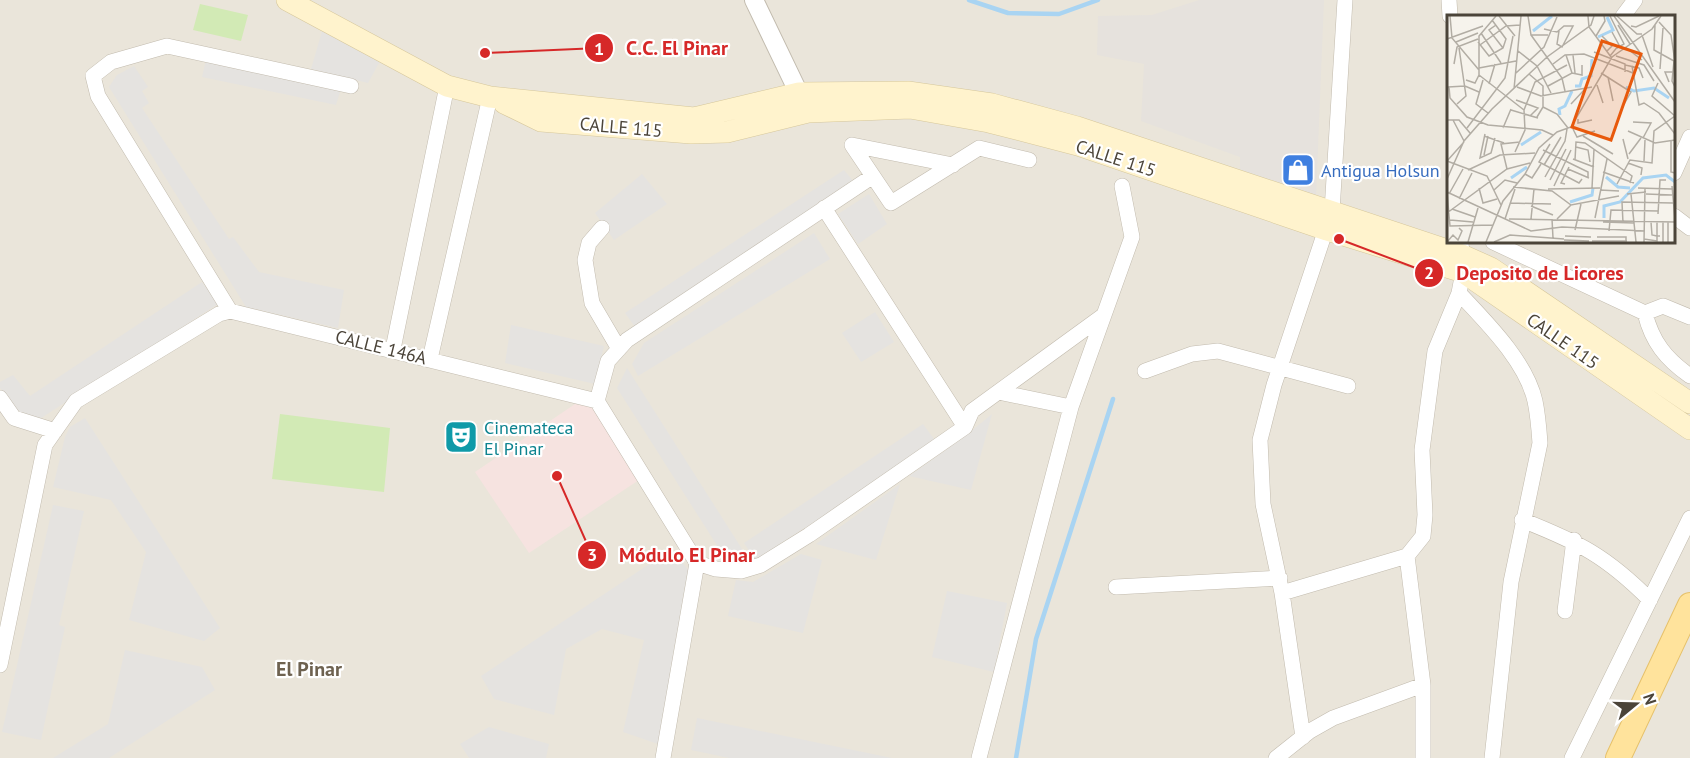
<svg xmlns="http://www.w3.org/2000/svg" width="1690" height="758" font-family="'PT Sans',sans-serif">
<style>
.residential{fill:#eae5da;fill-rule:evenodd}
.industrial{fill:#e6e2dd}
.medical{fill:#f6e3e0}
.green{fill:#d2eab5}
.parking{fill:#e5e3e0}
.lines{fill:none;stroke-linecap:round;stroke-linejoin:round}
.stream{stroke:#a9d4f2;stroke-width:4.5}
.minor-casing{stroke:#c2bbae;stroke-width:16}
.tertiary-casing{stroke:#c2bbae;stroke-width:20}
.secondary-casing{stroke:#d6c79b;stroke-width:22}
.primary-casing{stroke:#e6c16a;stroke-width:26}
.minor{stroke:#fff;stroke-width:15}
.tertiary{stroke:#fff;stroke-width:18}
.secondary{stroke:#fff3cd;stroke-width:21}
.primary{stroke:#ffe39c;stroke-width:24}
.labels{text-anchor:middle;dominant-baseline:central;stroke-width:4.5;stroke-linejoin:round;paint-order:stroke}
.street-label{font-size:18px;fill:#4b4439;stroke:#fff}
.shop-label{font-size:18px;fill:#366cbe;stroke:#fff;text-anchor:start}
.culture-label{font-size:18px;fill:#0d838f;stroke:#fff;text-anchor:start}
.neighbourhood-label{font-size:20px;font-weight:bold;fill:#6e6250;stroke:#fff}
.inset-river{fill:none;stroke:#a9d4f2;stroke-width:3}
.inset-road{fill:none;stroke:#b2ada4;stroke-width:1.5}
.view{fill:#e8590c;fill-opacity:0.15;stroke:#e8590c;stroke-width:3}
.inset-edge{fill:none;stroke:#4b4439;stroke-width:3}
.leader{fill:none;stroke:#d62828;stroke-width:2}
.callout-dot{fill:#d62828;stroke:#fff;stroke-width:2}
.mark-label{font-size:18px;text-anchor:middle;font-weight:bold;fill:#fff}
.callout-label{font-size:20px;text-anchor:middle;font-weight:bold;fill:#d62828;stroke:#fff;stroke-width:4.5;stroke-linejoin:round;paint-order:stroke}
</style>
<rect width="100%" height="100%" fill="#f6f3ec"/>
<path class="residential" d="M0,0H1690V758H0ZM1448,16H1674V242H1448Z"/>
<path class="industrial" d="M1199,0H1324L1316,197L1240,170V157L1141,121L1144,64L1097,55L1098,16L1152,15Z"/>
<path class="medical" d="M575,404L592,407L639,480L529,553L475,472Z"/>
<path class="green" d="M200,4L248,15L241,41L193,30Z
M280,414L390,428L384,492L272,479Z"/>
<path class="parking" d="M323,28L380,61L368,83L311,69Z
M206,60L341,89L336,105L202,77Z
M134,66L148,87L142,91L149,103L142,108L229,239L233,237L259,272L344,290L338,328L246,307L109,87L117,75Z
M844,170L854,182L635,327L625,313Z
M642,174L667,204L614,240L595,213Z
M869,194L887,224L858,244L838,214Z
M814,233L830,259L638,376L632,364L644,343Z
M202,282L218,304L38,420L18,411L0,388V382L13,375L30,396Z
M875,312L894,342L861,362L842,333Z
M511,325L604,346L595,384L505,363Z
M627,368L749,560L725,558L617,388Z
M992,414L971,490L909,476L963,438Z
M85,418L220,628L204,641L129,620L146,552L111,500L53,487L65,437L70,427Z
M923,424L937,443L755,560L744,543Z
M900,484L876,560L816,544Z
M53,505L84,511L59,625L65,627L41,740L2,732Z
M672,549L688,570L658,744L623,732L644,640L602,629L566,649L554,715L494,699L481,676Z
M801,554L822,560L803,633L728,616L736,580L753,582Z
M947,591L1007,603L994,672L932,657Z
M125,650L202,667L215,690L109,758H53L108,724Z
M697,718L892,758H729L691,750Z
M489,727L549,744L546,758H469L460,744Z"/>
<g class="lines">
<path class="stream" d="M969,0L1008,13L1059,14L1098,0
M1016,758L1036,639L1113,399"/>
<defs>
<path id="minor" d="M1449,0L1450,16
M1623,16L1635,0
M953,165L852,145L891,203L979,148L1029,160
M1674,173L1690,137
M824,208L965,427
M1674,216L1690,228
M602,228L589,243L585,260L592,303L619,349
M1493,242L1645,313L1663,306L1690,317
M1459,293C1486,322 1526,361 1535,401C1538,415 1539,429 1540,443L1511,582L1492,758
M230,311L98,96L93,76L111,62L167,46L351,86
M1645,313C1652,342 1666,359 1690,376
M393,349L447,86
M430,359L490,97
M1145,371L1192,354L1218,351L1348,386
M998,392L1071,407
M0,398L14,418L55,431
M597,401L608,361L627,340L873,176
M1522,520C1580,543 1606,556 1650,600
M1407,556L1423,685V758
M697,563L716,569L741,571L761,565L809,535L965,427L972,411L1104,315
M1116,587L1280,578
M1282,593L1407,556L1423,536L1425,515L1422,450L1435,351L1459,293L1463,272L1461,242
M1565,611L1574,540
M0,665L45,445L76,401L219,314L230,311L597,401L697,563L663,758
M1303,737L1282,593L1263,504L1260,440L1274,385L1332,211L1345,0
M979,758L1071,407L1132,237L1122,186
M1276,758L1310,731L1333,718L1423,685
M1572,758L1690,518"/>
<path id="tertiary" d="M754,0L804,104"/>
<path id="secondary" d="M287,0L447,86L490,97L694,118L799,93L908,92L992,104L1077,127L1462,255L1491,268L1690,403
M504,103L541,121L691,133L727,132L808,112L910,108L989,122L1078,145L1327,230L1463,272L1690,429"/>
<path id="primary" d="M1618,758L1690,605"/>
</defs>
<use href="#minor" class="minor-casing"/>
<use href="#tertiary" class="tertiary-casing"/>
<use href="#secondary" class="secondary-casing"/>
<use href="#primary" class="primary-casing"/>
<use href="#minor" class="minor"/>
<use href="#tertiary" class="tertiary"/>
<use href="#secondary" class="secondary"/>
<use href="#primary" class="primary"/>
</g>
<defs>
<symbol id="shop-square" viewBox="-11 -11 22 22"><rect x="-9" y="-9" width="18" height="18" rx="4" fill="#3f7fe0" stroke="#fff"/><path d="M-5-2.5h2.3a2.7 3.5 0 0 1 5.4 0H5L5.5 6h-11ZM-1.5-2.5h3a1.5 2.3 0 0 0-3 0Z" fill="#fff"/></symbol>
<symbol id="theatre-square" viewBox="-11 -11 22 22"><rect x="-9" y="-9" width="18" height="18" rx="4" fill="#0f9aa8" stroke="#fff"/><path d="M-5-5.5Q0-4 5-5.5V0Q5 5 0 6Q-5 5-5 0ZM-3.3-2.5H-1v1.5H-3.3ZM1-2.5H3.3v1.5H1ZM-2.8 1Q0 5.5 2.8 1Z" fill="#fff"/></symbol>
</defs>
<g fill-rule="evenodd">
<use href="#shop-square" x="1279" y="151" width="38" height="38"/>
<use href="#theatre-square" x="442" y="418" width="38" height="38"/>
</g>
<g class="labels">
<g class="street-label">
<text transform="translate(621 127) rotate(5)">CALLE 115</text>
<text transform="translate(1116 158) rotate(18)">CALLE 115</text>
<text transform="translate(1563 341) rotate(35)">CALLE 115</text>
<text transform="translate(381 347) rotate(14)">CALLE 146A</text>
</g>
<g class="shop-label">
<text x="1321" y="170">Antigua Holsun</text>
</g>
<g class="culture-label">
<text x="484" y="427">Cinemateca<tspan x="484" dy="21">El Pinar</tspan></text>
</g>
<g class="neighbourhood-label">
<text x="309" y="669">El Pinar</text>
</g>
</g>
<g transform="translate(1447 15)">
<rect width="228" height="228" fill="#f6f3ec"/>
<path class="inset-river" d="M86,16L105,1M151,22L166,15L160,2M128,71H133L135,64L144,61L145,44M179,72L187,76L207,73L222,83M113,100L112,94L118,91L125,76M74,130L94,117M159,162L171,172L183,173M64,163L80,152M123,187L145,180L146,173M157,203V191L173,187L196,163L219,160L228,167"/>
<path class="inset-road" d="M3,1L5,23L32,55M49,1L32,21V60L77,95M52,1L68,21M81,1L84,20H101M141,1L142,12L164,42M163,1L177,29L170,33M167,1L228,87M170,1L190,19H195M212,7L224,20L228,47M49,10L42,15L56,33M171,10L183,29M208,10L207,35L227,46L225,66L228,72M184,11L189,12L212,1M97,14L110,17L117,11H126L115,32L110,29L112,16M34,18L54,48M84,20L115,63L118,76M195,20L206,52M149,21L158,6L157,1M155,21L165,31L160,36M0,24L36,11M9,27L31,18M31,27L42,41L56,33L59,24L45,5M33,30L59,11L73,10M178,32L195,45M71,36L90,51L104,78M147,37L178,49V57M119,40L125,58M126,40L128,58M163,41L172,30L165,17M169,41L197,50L207,66M7,49L10,32L31,24M106,49L118,40L137,39L186,58M178,50L192,53L196,63M185,51L192,90L197,88L212,98L228,119M32,53L69,46M213,54L216,13M69,58L97,32L110,2M154,58L184,77L176,91M82,59L96,71V92L90,102M161,62L166,86M19,65L28,68L32,60M36,65L29,89L41,98M222,67L218,57H226M211,68L205,81L228,101M42,69L48,49M150,70L156,88M101,71L125,58L135,60V50M1,72L18,71L32,77M2,72L3,83L20,102L41,110L95,115L106,120M70,72L94,81L145,72M67,74L74,1M69,85L91,93L83,101M10,89L19,81L12,33M124,89L138,74M96,92L110,99L121,113M64,95L91,103M131,104V108L145,105M0,105H12L23,118M6,105L17,126M186,107L204,108L196,123M20,113L58,63L66,21M56,113L64,94M126,114L130,122L148,116M181,116L208,128L228,125M38,119L33,143L44,138L48,123M37,121L57,128M136,121L166,139M176,124L181,144M224,125V157L228,158M103,129L92,147L132,168L135,164M129,132L141,135L143,147M96,135L141,157V163M68,137L78,115L77,95L88,67L120,50M182,139L194,123M37,140L41,121M126,144L147,152M128,145L129,127L138,128L185,161L183,168M0,146L40,161L54,190M0,146L17,127M197,146L198,125M181,148L195,153L194,160M97,150L114,122M60,154L54,129L73,127M121,154L142,163M21,155L53,140L88,138M156,157L187,168M78,159L85,163L94,149M98,162L118,126L120,114M0,164L17,126L45,94L100,42L144,10L147,1M103,165L119,134M118,169L114,168L122,152M170,169L183,145L205,148L207,116L228,101M107,171L124,135M225,171L228,204M66,172L105,176L124,190L172,181M32,173L36,188L50,184M145,173L147,134M191,173L225,174M101,174L153,173M47,175L58,165L70,168M153,175L172,176M0,177L84,216L115,212L198,216M0,178L3,211L46,210M2,179L16,154M180,179L199,177M184,179L189,227M199,179L225,180M12,184L25,158M63,188L104,189M84,191L106,200M5,194L28,202M0,198L60,154L83,148M211,199L213,165H219M148,203L160,144M58,204L68,174M62,204L228,207M84,204L87,174M105,204L106,223M110,204L124,190M3,205L26,207M156,207L187,208M204,207L205,220L210,221V207M176,208L175,187L226,188M128,215L134,189M162,216L164,195L211,196M118,221L144,222M150,222H179V226M197,224L210,226V221H213M117,225L142,226M145,226H180M0,227L6,220L11,225L15,216L12,213M21,227L31,193M39,227L56,186L78,159L92,133L110,117L124,112L165,42L205,14L214,1M47,227L63,220L117,224M197,227L198,173M216,227V207M221,227V207"/>
<path class="view" d="M155,26L194,39L164,125L125,112Z"/>
<rect width="228" height="228" class="inset-edge"/>
</g>
<path class="leader" d="M485 53L599 48M1339 239L1429 273M557 476L592 555"/>
<g class="callout-dot">
<circle cx="485" cy="53" r="6"/>
<circle cx="1339" cy="239" r="6"/>
<circle cx="557" cy="476" r="6"/>
<circle cx="599" cy="48" r="15"/>
<circle cx="1429" cy="273" r="15"/>
<circle cx="592" cy="555" r="15"/>
</g>
<g class="mark-label">
<text x="599" y="55">1</text>
<text x="1429" y="279">2</text>
<text x="592" y="561">3</text>
</g>
<g class="callout-label">
<text x="677" y="55">C.C. El Pinar</text>
<text x="1540" y="280">Deposito de Licores</text>
<text x="687" y="562">Módulo El Pinar</text>
</g>
<g transform="translate(1636 704) rotate(71)" stroke="#ffffff" stroke-width="4.5" paint-order="stroke">
<path d="M0-4.5L10 22L0 15L-10 22Z" fill="#4b4439"/>
<text y="-9" font-size="16" font-weight="bold" text-anchor="middle" fill="#4b4439">N</text>
</g>
</svg>
